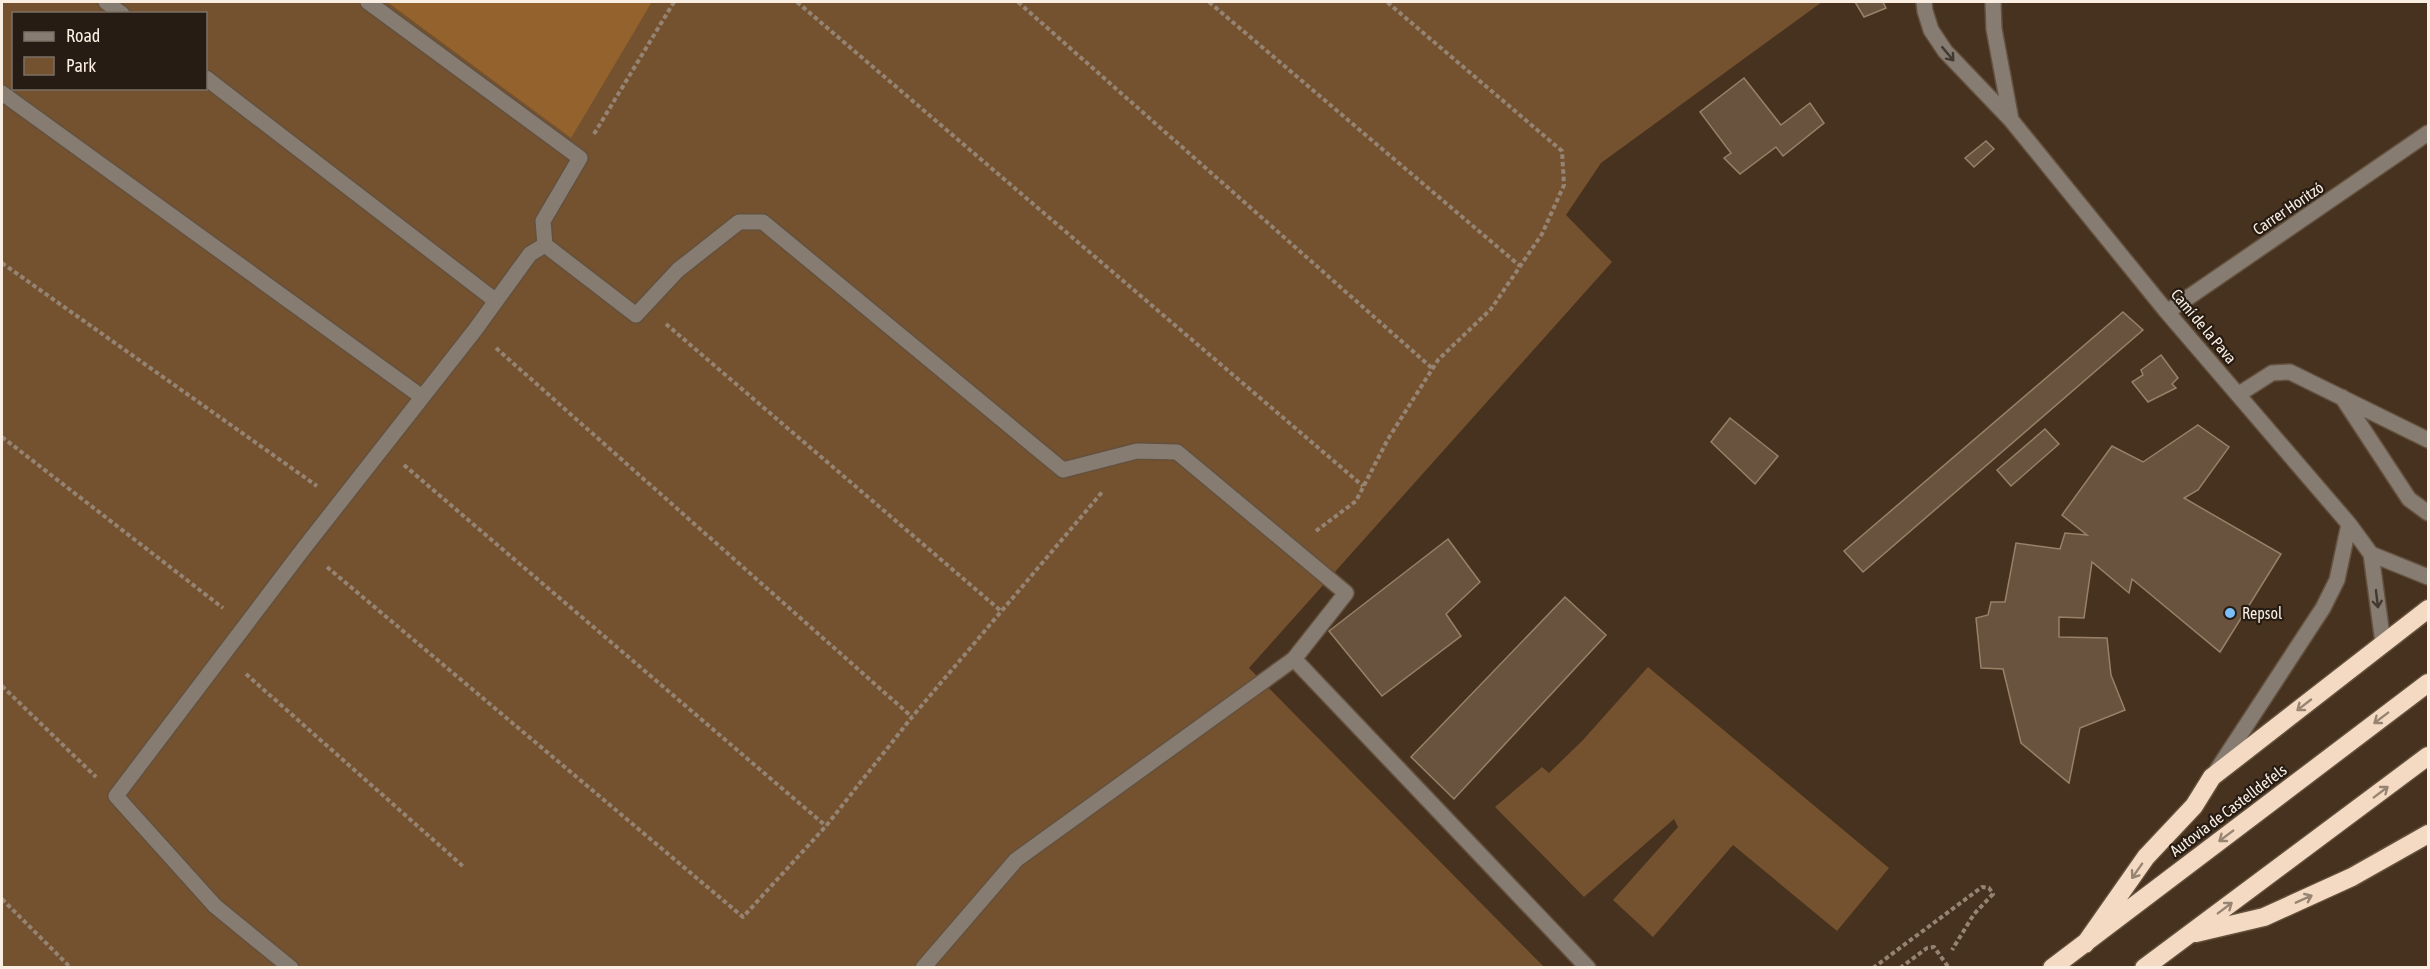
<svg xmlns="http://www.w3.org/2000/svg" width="2430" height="969" font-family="'Asap Condensed',sans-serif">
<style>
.green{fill:#75522f;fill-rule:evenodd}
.forest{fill:#94622d}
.building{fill:#69533e;stroke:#988069;stroke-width:1.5}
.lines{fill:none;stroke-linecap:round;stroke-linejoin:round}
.minor-casing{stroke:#63503d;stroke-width:18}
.highway-casing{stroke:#63503d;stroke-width:21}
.path{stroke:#958473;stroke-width:4;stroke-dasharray:4.5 3;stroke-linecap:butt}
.minor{stroke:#867c72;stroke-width:15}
.highway{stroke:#f4dac2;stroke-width:18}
.oneway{stroke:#433930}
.oneway2{stroke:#978473}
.poi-dot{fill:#7bbef8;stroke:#261c13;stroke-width:2}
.labels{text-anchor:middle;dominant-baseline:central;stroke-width:4.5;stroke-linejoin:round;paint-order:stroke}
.street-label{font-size:16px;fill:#faede1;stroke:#261c13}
.poi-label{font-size:16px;fill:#faede1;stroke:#261c13;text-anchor:start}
</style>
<rect width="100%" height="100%" fill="#46321e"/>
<path class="green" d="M2,2H387L570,137L652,2H1822L1601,163L1566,215L1612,262L1249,668L1544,967L2,968ZM14,14H206V88H14Z
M1648,667L1889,868L1837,931L1733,845L1653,937L1613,900L1678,827L1674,819L1584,897L1495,807L1542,767L1549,773L1583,740Z"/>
<path class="forest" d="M387,2H652L571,138Z"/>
<path class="building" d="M1855,2H1883L1886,8L1864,17Z
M1744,78L1781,125L1810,103L1824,123L1783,156L1776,147L1740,174L1724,158L1731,153L1700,112Z
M1986,141L1994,149L1974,167L1965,158Z
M2123,312L2143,330L1863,572L1844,551Z
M2161,355L2178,378L2172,384L2176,388L2148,402L2132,382L2143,375L2141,370Z
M1730,418L1778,456L1755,484L1711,442Z
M2198,425L2229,447L2198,490L2184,498L2281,554L2220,652L2132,579L2129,593L2092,562L2084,618L2059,617V637L2107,638L2111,675L2125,710L2080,728L2069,783L2021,743L2003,669L1981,668L1976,618L1988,615L1991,602H2005L2016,543L2060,549L2065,533L2087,535L2062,515L2112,446L2143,462Z
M2045,429L2059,444L2011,486L1997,470Z
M1448,539L1480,582L1446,614L1461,636L1382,696L1329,631Z
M1565,597L1606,635L1454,799L1411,757Z"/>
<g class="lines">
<defs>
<path id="minor" d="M106,2L122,14
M368,2L580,158L543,221L545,245
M1924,2L1925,11L1931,30L1945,51L2011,120L2167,312L2349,524L2371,554L2383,643
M1993,2L1994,29L2011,120
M206,78L496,301
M2,93L422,397
M2167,312L2428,133
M2239,394L2272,373L2290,372L2428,440
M2342,397L2409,499L2428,513
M2371,554L2428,577
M1294,659L1588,968
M2217,770L2323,608L2337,580L2349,524
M291,968L215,906L116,796L304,548L475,330L530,254L545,245L636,315L678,270L739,222H763L1063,470L1137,451L1177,452L1346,593L1294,659L1016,860L923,968"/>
<path id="highway" d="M2196,933L2264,917L2352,877L2428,834
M2085,944L2146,857L2194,806L2212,777L2428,609
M2052,968L2428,683
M2144,968L2428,756"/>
</defs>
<use href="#minor" class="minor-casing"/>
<use href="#highway" class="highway-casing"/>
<path class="path" d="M797,2L1363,486
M1018,2L1433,369
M1209,2L1520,266
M594,134L674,2
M2,263L317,486
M666,324L1001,611
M496,348L912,717
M2,437L223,608
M404,465L826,826
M1316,531L1356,501L1388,439L1438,360L1491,309L1542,234L1564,185L1562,151L1387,2
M327,567L743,917L826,826L912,717L1103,491
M246,674L465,868
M2,686L96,777
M2,899L71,968
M1873,968L1982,887L1989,888L1993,894L1974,914L1952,950
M1900,968L1927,948L1934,947L1949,968"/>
<use href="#minor" class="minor"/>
<use href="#highway" class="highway"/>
</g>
<defs><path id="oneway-shaft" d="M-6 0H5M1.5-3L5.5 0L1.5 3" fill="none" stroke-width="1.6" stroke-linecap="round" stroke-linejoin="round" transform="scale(1.5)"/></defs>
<g class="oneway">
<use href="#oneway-shaft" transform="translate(1948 54) rotate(50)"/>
<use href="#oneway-shaft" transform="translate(2377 599) rotate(83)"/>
</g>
<g class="oneway2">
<use href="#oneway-shaft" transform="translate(2304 705) rotate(142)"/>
<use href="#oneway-shaft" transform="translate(2381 718) rotate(143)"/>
<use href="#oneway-shaft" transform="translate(2381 792) rotate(-37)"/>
<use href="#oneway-shaft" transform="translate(2226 836) rotate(143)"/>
<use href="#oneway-shaft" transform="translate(2137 871) rotate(125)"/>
<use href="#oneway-shaft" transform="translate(2304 899) rotate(-24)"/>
<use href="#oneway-shaft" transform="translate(2225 908) rotate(-37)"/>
</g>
<circle class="poi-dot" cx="2230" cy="613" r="6"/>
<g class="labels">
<g class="street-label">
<text transform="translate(2288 208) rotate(-34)">Carrer Horitzó</text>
<text transform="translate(2204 326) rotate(50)">Camí de la Pava</text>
<text transform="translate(2228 810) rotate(-37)">Autovia de Castelldefels</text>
</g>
<g class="poi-label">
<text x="2242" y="613">Repsol</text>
</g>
</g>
<rect width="2430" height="969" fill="none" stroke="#faede1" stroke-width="6"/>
<rect x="12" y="12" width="195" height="78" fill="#261c13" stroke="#7b7065" stroke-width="1.5"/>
<rect x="24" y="32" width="30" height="9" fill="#867c72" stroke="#7b7065" stroke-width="1.5"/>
<text x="66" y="42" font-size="18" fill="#faede1">Road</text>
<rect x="24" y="57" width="30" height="18" fill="#75522f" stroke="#7b7065" stroke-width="1.5"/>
<text x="66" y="72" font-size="18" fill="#faede1">Park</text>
</svg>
